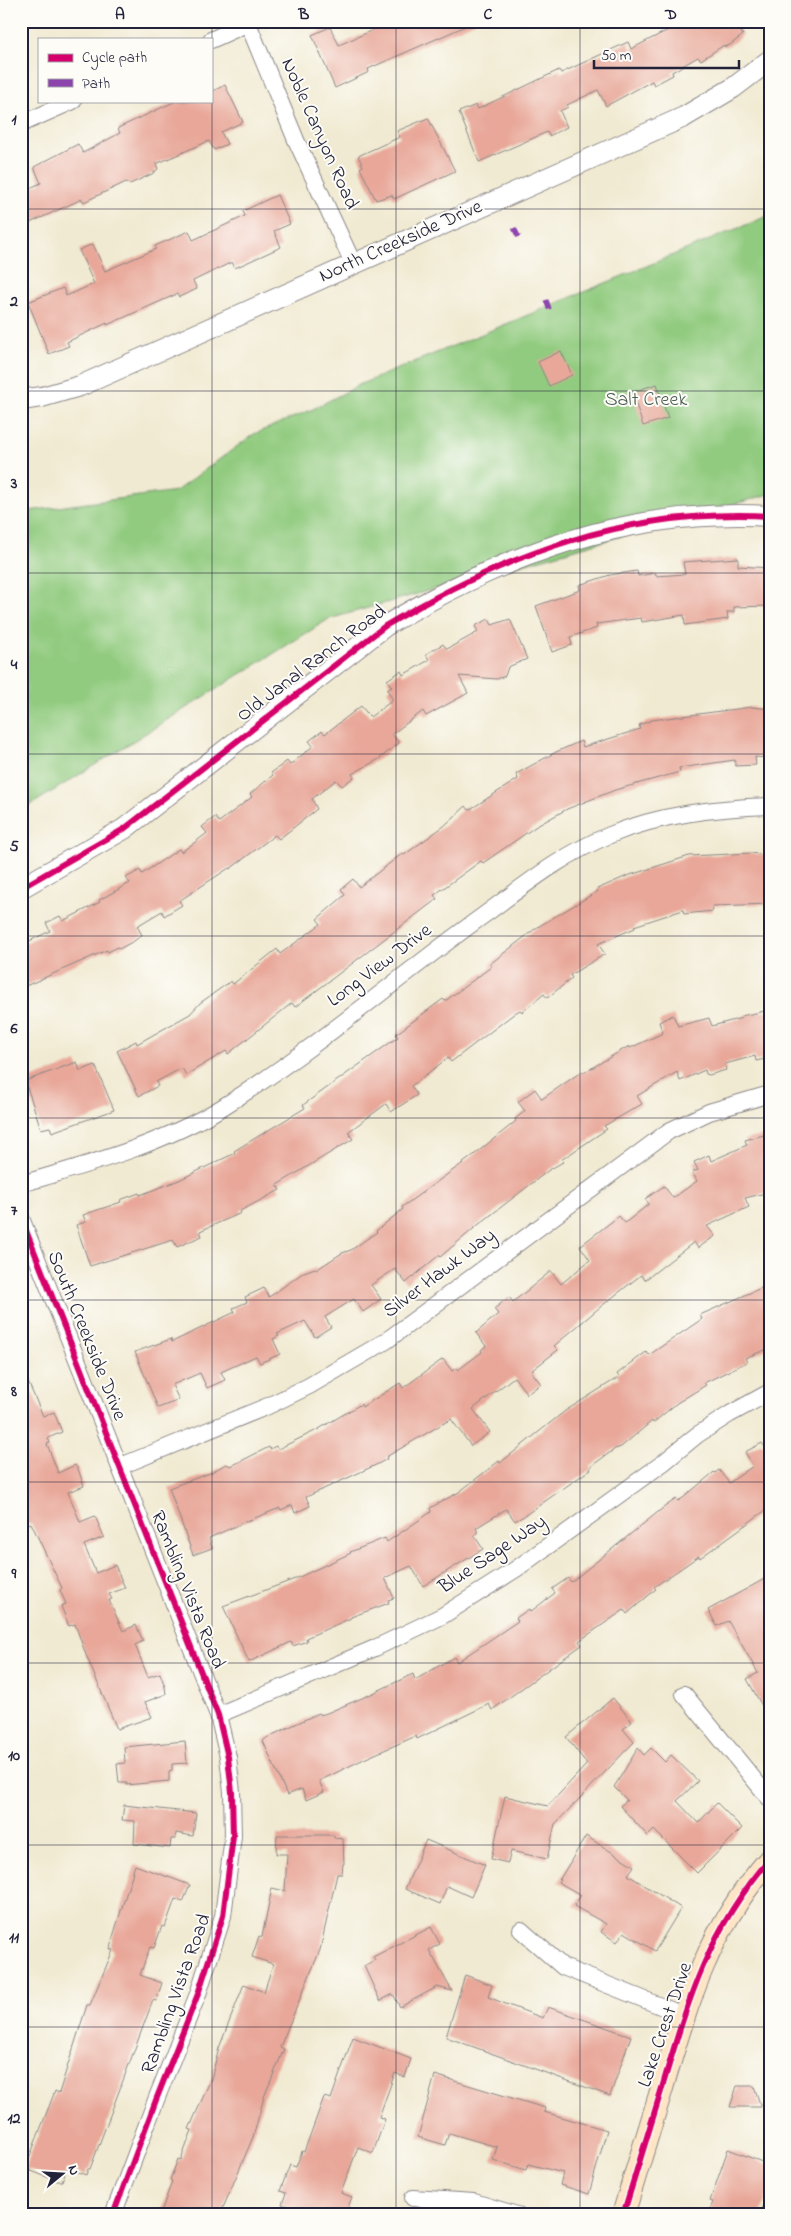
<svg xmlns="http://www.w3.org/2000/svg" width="791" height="2236" font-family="'Indie Flower',sans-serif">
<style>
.green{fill:#91cb7f;stroke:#5a765d}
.building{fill:#e8a799}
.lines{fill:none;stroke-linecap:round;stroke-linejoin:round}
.minor-casing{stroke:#8a8686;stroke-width:18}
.tertiary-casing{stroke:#8a8686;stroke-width:22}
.secondary-casing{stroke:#8a8686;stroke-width:24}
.minor{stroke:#fff;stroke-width:16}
.tertiary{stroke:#fff;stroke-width:20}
.secondary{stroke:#fde5c5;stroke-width:22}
.quiet{stroke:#8e44ad;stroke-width:5;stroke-dasharray:10 5;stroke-linecap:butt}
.cycleway-casing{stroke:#fdfcf7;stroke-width:9}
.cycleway{stroke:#d6006c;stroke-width:6}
.grid{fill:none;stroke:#22223b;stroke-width:1;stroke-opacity:0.55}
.labels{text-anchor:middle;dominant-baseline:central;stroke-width:4;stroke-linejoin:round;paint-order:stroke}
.street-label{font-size:20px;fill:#22223b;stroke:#fdfcf7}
.park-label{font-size:20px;fill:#495d53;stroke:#fdfcf7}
.neatline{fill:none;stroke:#22223b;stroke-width:2}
.grid-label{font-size:16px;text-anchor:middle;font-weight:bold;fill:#22223b}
</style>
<rect width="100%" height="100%" fill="#fdfcf7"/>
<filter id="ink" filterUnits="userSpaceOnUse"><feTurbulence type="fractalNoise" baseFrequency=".02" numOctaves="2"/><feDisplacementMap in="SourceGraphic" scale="10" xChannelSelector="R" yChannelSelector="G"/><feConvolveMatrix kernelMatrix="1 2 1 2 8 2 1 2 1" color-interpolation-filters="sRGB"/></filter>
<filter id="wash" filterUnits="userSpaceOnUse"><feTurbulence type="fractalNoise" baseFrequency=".0096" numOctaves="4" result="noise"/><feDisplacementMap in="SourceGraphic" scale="20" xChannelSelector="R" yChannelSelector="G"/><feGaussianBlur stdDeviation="1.12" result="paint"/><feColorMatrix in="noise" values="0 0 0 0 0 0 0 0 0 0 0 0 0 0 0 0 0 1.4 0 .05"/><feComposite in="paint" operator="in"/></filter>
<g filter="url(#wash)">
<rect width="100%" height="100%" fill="#f1ead2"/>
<path class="green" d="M770,215V494L329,619L21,811V512L176,491L254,434L313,409L361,384Z"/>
<g id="blocks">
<path class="building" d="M393,21H477L368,69L369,72L335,88L312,35L330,27L339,45Z
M667,21H733L743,35L730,45L725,47L724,45L701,60L698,57L672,72L673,75L654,85L652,81L606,106L598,90L567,105L568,107L560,111L567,127L549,136L547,132L479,162L459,112L476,105L478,109L559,70L561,73L628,42L631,49L672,28Z
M225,85L243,122L221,132L227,144L214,150L209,141L156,164L158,169L152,174L130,184L126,182L84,202L82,199L21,227V192L41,183L34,167L78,144L83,153L120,133L118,128L176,101H211V92Z
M428,118L455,171L394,199L392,195L376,200L360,168L363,166L358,156L400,137L397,131Z
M277,195L290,224L274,231L281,247L235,268L232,262L193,281L197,289L179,297L177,294L107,325V323L67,342L69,346L49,354L28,302L63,288L66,296L94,284L79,250L93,244L105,271L156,249L155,246L189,231L193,240L245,216L243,211Z
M561,351L572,375L549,386L538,362Z
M657,384L668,418L643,426L632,392Z
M738,558V566L770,568V606L734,607V612H727L728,619L685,625L684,615L642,622L641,618L596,624L597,628L570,637L572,645L552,652L536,606L580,590L579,585L610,575L637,571L638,576L656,573V576L685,574L683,562Z
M489,619L492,625L510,619L527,659L508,667L505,676L497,679L459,676L468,693L426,716L423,711L392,734L399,743L379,759L352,774L354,777L342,786L336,780L312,799L317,809L279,839L275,835L230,869L229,868L179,901L182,905L164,916L162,911L137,926L142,935L134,941L119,949L118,947L108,952L107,950L21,988V945L50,931L46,923L60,916L63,921L100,902L99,900L130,883L126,878L140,870L142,874L179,849L181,852L194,843L207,833L202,827L215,817L219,822L252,797L250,794L273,775L271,773L287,761L290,765L313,746L309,741L322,731L325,734L361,706L370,717L393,700L387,690L392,687L387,680L401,671L403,675L429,660L426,654L443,644L447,649L478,632L475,626Z
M752,707L770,709V758L755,757L756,765L735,766V760L679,768L680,772L615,790L567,809L535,827L483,863L481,861L434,895L437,899L295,1007L292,1003L228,1054L226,1051L186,1075L182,1068L156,1082L158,1086L139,1096L117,1051L136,1041L137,1044L190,1014L200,1003L231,981L233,984L277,949L280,954L321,924L317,919L345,895L341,889L353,879L359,887L403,853L404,855L444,826L466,806L469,810L518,779L516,774L556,752L581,741L583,747L640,729L639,725L652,720Z
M752,853L770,856V904L712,906L713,911L684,914L683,910L634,926L635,928L598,944L605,954L570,975L572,978L547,998L544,994L522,1012L520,1010L515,1013L451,1062L448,1058L411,1086L417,1095L391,1112L386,1104L348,1132L353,1139L277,1185L280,1190L240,1211L241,1213L200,1231L202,1236L177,1247L173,1240L90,1266L76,1225L86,1222L83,1215L121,1202L120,1200L139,1193L140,1195L179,1180L235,1153L234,1151L305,1108L303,1105L398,1037L396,1034L443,999L445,1001L491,967L490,964L536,928L598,891L597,889L627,876L689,856Z
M770,1010V1058L756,1061L755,1056L725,1064L726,1070L709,1075L706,1074L705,1070L680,1081L677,1072L637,1096L642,1104L604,1126L607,1129L561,1160L563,1162L549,1170L478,1225L440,1257L439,1255L406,1283L395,1269L371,1285L381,1299L363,1312L354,1299L325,1317L331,1327L315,1337L305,1321L277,1334L279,1336L273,1339L280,1354L260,1363L256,1356L221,1372L225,1380L207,1388L200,1373L172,1385L179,1400L158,1408L135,1352L171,1339L172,1342L235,1312L233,1308L247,1302L245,1297L264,1288L269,1297L304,1272L315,1268L316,1270L342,1253L351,1250L377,1232L376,1231L403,1209L402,1207L470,1158L516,1121L515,1119L525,1111L518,1102L535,1089L542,1099L581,1072H585L629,1046L630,1048L663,1033L659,1022L673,1015L678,1026L709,1018L712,1026L742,1018L741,1016Z
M77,1062L80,1071L95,1065L114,1110L52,1132L50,1127L41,1129L25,1081Z
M764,1135L767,1141H770V1192L745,1198L749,1207L707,1226L715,1236L698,1248L694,1242L645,1280L641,1275L599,1308L554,1346L558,1350L531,1371L541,1384L527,1394L514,1377L473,1409L490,1432L471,1446L451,1419L386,1457L387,1459L378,1464L306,1497L310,1506L295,1513L292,1505L281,1510L280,1508L247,1521L209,1538L212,1548L193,1555L169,1488L210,1473L226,1464L231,1466L269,1447L270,1449L276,1446L278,1449L317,1430L361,1404L362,1407L400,1383L403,1388L443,1359L452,1371L457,1368L458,1370L482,1352L481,1350L486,1346L476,1333L498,1314L494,1309L509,1297L513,1302L551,1271L561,1284L590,1260L580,1246L619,1216L625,1223L649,1204L645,1199L664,1186L673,1198L697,1181L692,1172L698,1170L694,1162L709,1155L711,1161L747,1145L745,1140Z
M770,1284V1348L745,1358L747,1362L704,1383L706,1385L677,1403L653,1423L652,1421L621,1447L615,1449L590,1467L591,1469L524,1516L515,1521L506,1509L476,1528L478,1533L474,1535L483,1549L423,1586L411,1566L385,1578L394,1598L388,1600L389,1603L351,1617V1618L306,1638L307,1641L293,1646L291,1642L249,1662L223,1606L295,1579L351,1553L350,1552L385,1538L387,1542L431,1512L430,1508L459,1492L499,1461L500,1463L565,1411L619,1377L617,1374L646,1352L649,1355L702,1319L700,1315Z
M21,1366L43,1416L54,1412L62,1432L48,1438L50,1443L47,1444L58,1473L75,1465L78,1469L84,1486L68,1492L80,1522L95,1516L104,1537L84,1545L96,1573L115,1565L125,1588L109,1594L112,1599L109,1600L123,1631L136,1625L143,1641L135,1645L148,1677L160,1673L165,1687L166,1694L145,1702L152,1717L117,1729L86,1655L75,1624L69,1626L61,1606L66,1604L60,1590L62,1588L31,1523L25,1525L21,1515Z
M762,1443L770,1454V1507L700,1558L699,1556L654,1587L656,1589L627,1614L624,1610L579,1641L582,1645L492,1710L489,1704L417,1739L416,1736L364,1759L319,1781L324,1792L306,1800L302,1789L287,1795L263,1741L268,1737L319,1713L320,1715L327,1713L369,1695L413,1674L415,1680L454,1657L457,1662L518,1621L516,1618L529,1609L530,1612L555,1593L552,1589L568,1578L571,1582L663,1508L676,1499L678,1501L683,1498L714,1472L715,1473L719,1470L729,1483L753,1466L745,1452Z
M770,1576V1720L747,1679L758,1673L728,1621L717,1626L708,1610Z
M613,1698L632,1722L623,1729L634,1742L555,1824L547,1859L511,1851L508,1863L491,1859L505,1796L548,1806L587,1764L566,1737Z
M185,1741L187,1763L172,1764V1770L169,1771V1781L126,1785L127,1783H119L117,1764L125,1763L124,1747Z
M638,1748L644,1755L651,1748L665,1762L671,1755L698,1781L677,1801L698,1823L717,1803L742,1828L697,1873L654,1830L648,1836L620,1806L627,1800L614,1787Z
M124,1805L196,1813L193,1836L176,1833L175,1839H171L170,1848L134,1844L135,1821L122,1820Z
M277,1835H334V1838L343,1839L344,1864H343L342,1874H337L320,1950L280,2047L284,2049L264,2097L253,2137L220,2215H160L172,2181L170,2180L178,2159L181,2160L192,2130L189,2129L211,2079L219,2048L244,1984L264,1992L273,1964L252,1957L259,1936L262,1937L272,1888L285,1891L287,1854H276Z
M586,1836L634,1866L628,1875L681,1908L655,1951L624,1932L617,1942L601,1932L606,1924L574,1906L581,1895L558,1882Z
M426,1840L485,1865L471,1897L447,1886L440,1904L405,1889Z
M135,1865L190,1885L183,1902L175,1899L165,1927L162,1926L154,1948L150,1947L140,1975L162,1983L156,2001L153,2000L90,2169H88L86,2175L67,2168L62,2181H57L26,2169L28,2161L55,2091L59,2093L87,2005H90L113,1950L110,1949L112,1940Z
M431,1927L440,1944L429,1950L452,1991L437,1987L400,2007L393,1994L380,2001L364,1966L375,1960L373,1957Z
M465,1975L492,1985L488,1997L511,2006L543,2018L548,2007L631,2036L610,2096L446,2037Z
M353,2037L411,2059L405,2077L395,2073L379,2117L385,2119L373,2153L358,2147L341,2193L352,2197L345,2215H311L282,2204L286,2193L280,2191L290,2165L296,2167L302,2151L304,2152L324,2097L331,2099Z
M435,2075L545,2108L544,2112L607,2130L589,2194L560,2185L563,2173L528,2164L526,2170L493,2160L497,2147L449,2133L445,2145L418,2137Z
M737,2086H754L761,2107H730Z
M728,2149L770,2165V2188L760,2215H708L713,2202L710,2201Z"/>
</g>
</g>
<g filter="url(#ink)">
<use href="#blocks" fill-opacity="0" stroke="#8a8686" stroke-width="1"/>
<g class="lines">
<defs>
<path id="minor" d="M247,21L296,140L353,263
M211,40L253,21
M21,124L73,101
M21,1184C89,1164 160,1145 221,1108C314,1051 396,978 484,915C525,885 563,854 610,835C661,814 716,808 770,806
M21,1218L218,1715L228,1757L232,1792L233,1836L223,1916L198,1994L156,2100L113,2215
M121,1466L268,1406L309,1386L386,1341L669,1131L709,1112L770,1094
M684,1694L770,1799
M218,1715L375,1648L442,1616L516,1569L663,1463L697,1435L730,1414L770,1392
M521,1930L563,1967L683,2015
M413,2198L474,2202L517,2215"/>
<path id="tertiary" d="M21,400L42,397L80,386L684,117L733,88L770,60
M21,888L124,829L385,626C505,554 628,508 770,516"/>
<path id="secondary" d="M623,2215C636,2172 649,2130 662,2088C688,2000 708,1930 770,1859"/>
</defs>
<use href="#minor" class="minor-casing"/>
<use href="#tertiary" class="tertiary-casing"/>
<use href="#secondary" class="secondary-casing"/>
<use href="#minor" class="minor"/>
<use href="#tertiary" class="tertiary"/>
<use href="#secondary" class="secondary"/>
<path class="quiet" d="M514,228L520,240
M546,300L551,314"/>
<defs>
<path id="cycleway" d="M21,888L124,829L385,626C505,554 628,508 770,516
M21,1218L218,1715L228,1757L232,1792L233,1836L223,1916L198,1994L156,2100L113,2215
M623,2215C636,2172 649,2130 662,2088C688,2000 708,1930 770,1859"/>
</defs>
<use href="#cycleway" class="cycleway-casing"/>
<use href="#cycleway" class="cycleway"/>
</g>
</g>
<path class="grid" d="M212,21V2215M396,21V2215M580,21V2215M21,209H770M21,391H770M21,573H770M21,754H770M21,936H770M21,1118H770M21,1300H770M21,1482H770M21,1663H770M21,1845H770M21,2027H770"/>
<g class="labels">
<g class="street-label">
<text transform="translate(319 134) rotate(66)">Noble Canyon Road</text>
<text transform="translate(401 242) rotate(-24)">North Creekside Drive</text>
<text transform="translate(312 664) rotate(-37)">Old Janal Ranch Road</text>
<text transform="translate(380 966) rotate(-37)">Long View Drive</text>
<text transform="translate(440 1274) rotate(-37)">Silver Hawk Way</text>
<text transform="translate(86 1336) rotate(68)">South Creekside Drive</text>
<text transform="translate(493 1555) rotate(-34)">Blue Sage Way</text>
<text transform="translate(187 1590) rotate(68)">Rambling Vista Road</text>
<text transform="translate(177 1994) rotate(-70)">Rambling Vista Road</text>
<text transform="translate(666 2025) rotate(-71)">Lake Crest Drive</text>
</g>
<g class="park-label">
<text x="646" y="400">Salt Creek</text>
</g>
</g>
<rect width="791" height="2236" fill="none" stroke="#fdfcf7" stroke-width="55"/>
<rect x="38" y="38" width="175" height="65" fill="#fdfcf7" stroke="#a5a5ac"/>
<rect x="48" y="54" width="25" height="8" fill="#d6006c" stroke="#a5a5ac"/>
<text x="82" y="62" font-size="15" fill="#22223b">Cycle path</text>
<rect x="48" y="79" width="25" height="8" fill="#8e44ad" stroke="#a5a5ac"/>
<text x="82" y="88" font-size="15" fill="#22223b">Path</text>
<g transform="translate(62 2174) rotate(72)" stroke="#fdfcf7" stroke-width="4" paint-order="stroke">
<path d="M0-4L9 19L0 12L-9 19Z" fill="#22223b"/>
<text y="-8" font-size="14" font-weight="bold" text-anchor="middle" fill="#22223b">N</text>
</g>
<path d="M594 60v8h145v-8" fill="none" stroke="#22223b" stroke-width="2.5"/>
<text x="601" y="60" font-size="15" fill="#22223b" stroke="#fdfcf7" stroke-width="4" paint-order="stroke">50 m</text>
<rect x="28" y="28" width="736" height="2180" class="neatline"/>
<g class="grid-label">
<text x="120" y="19">A</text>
<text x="304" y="19">B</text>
<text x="488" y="19">C</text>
<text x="671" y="19">D</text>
<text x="14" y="124">1</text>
<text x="14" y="306">2</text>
<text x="14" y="488">3</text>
<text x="14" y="669">4</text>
<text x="14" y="851">5</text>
<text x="14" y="1033">6</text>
<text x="14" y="1215">7</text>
<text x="14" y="1396">8</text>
<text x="14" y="1578">9</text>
<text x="14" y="1760">10</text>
<text x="14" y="1942">11</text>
<text x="14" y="2123">12</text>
</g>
</svg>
